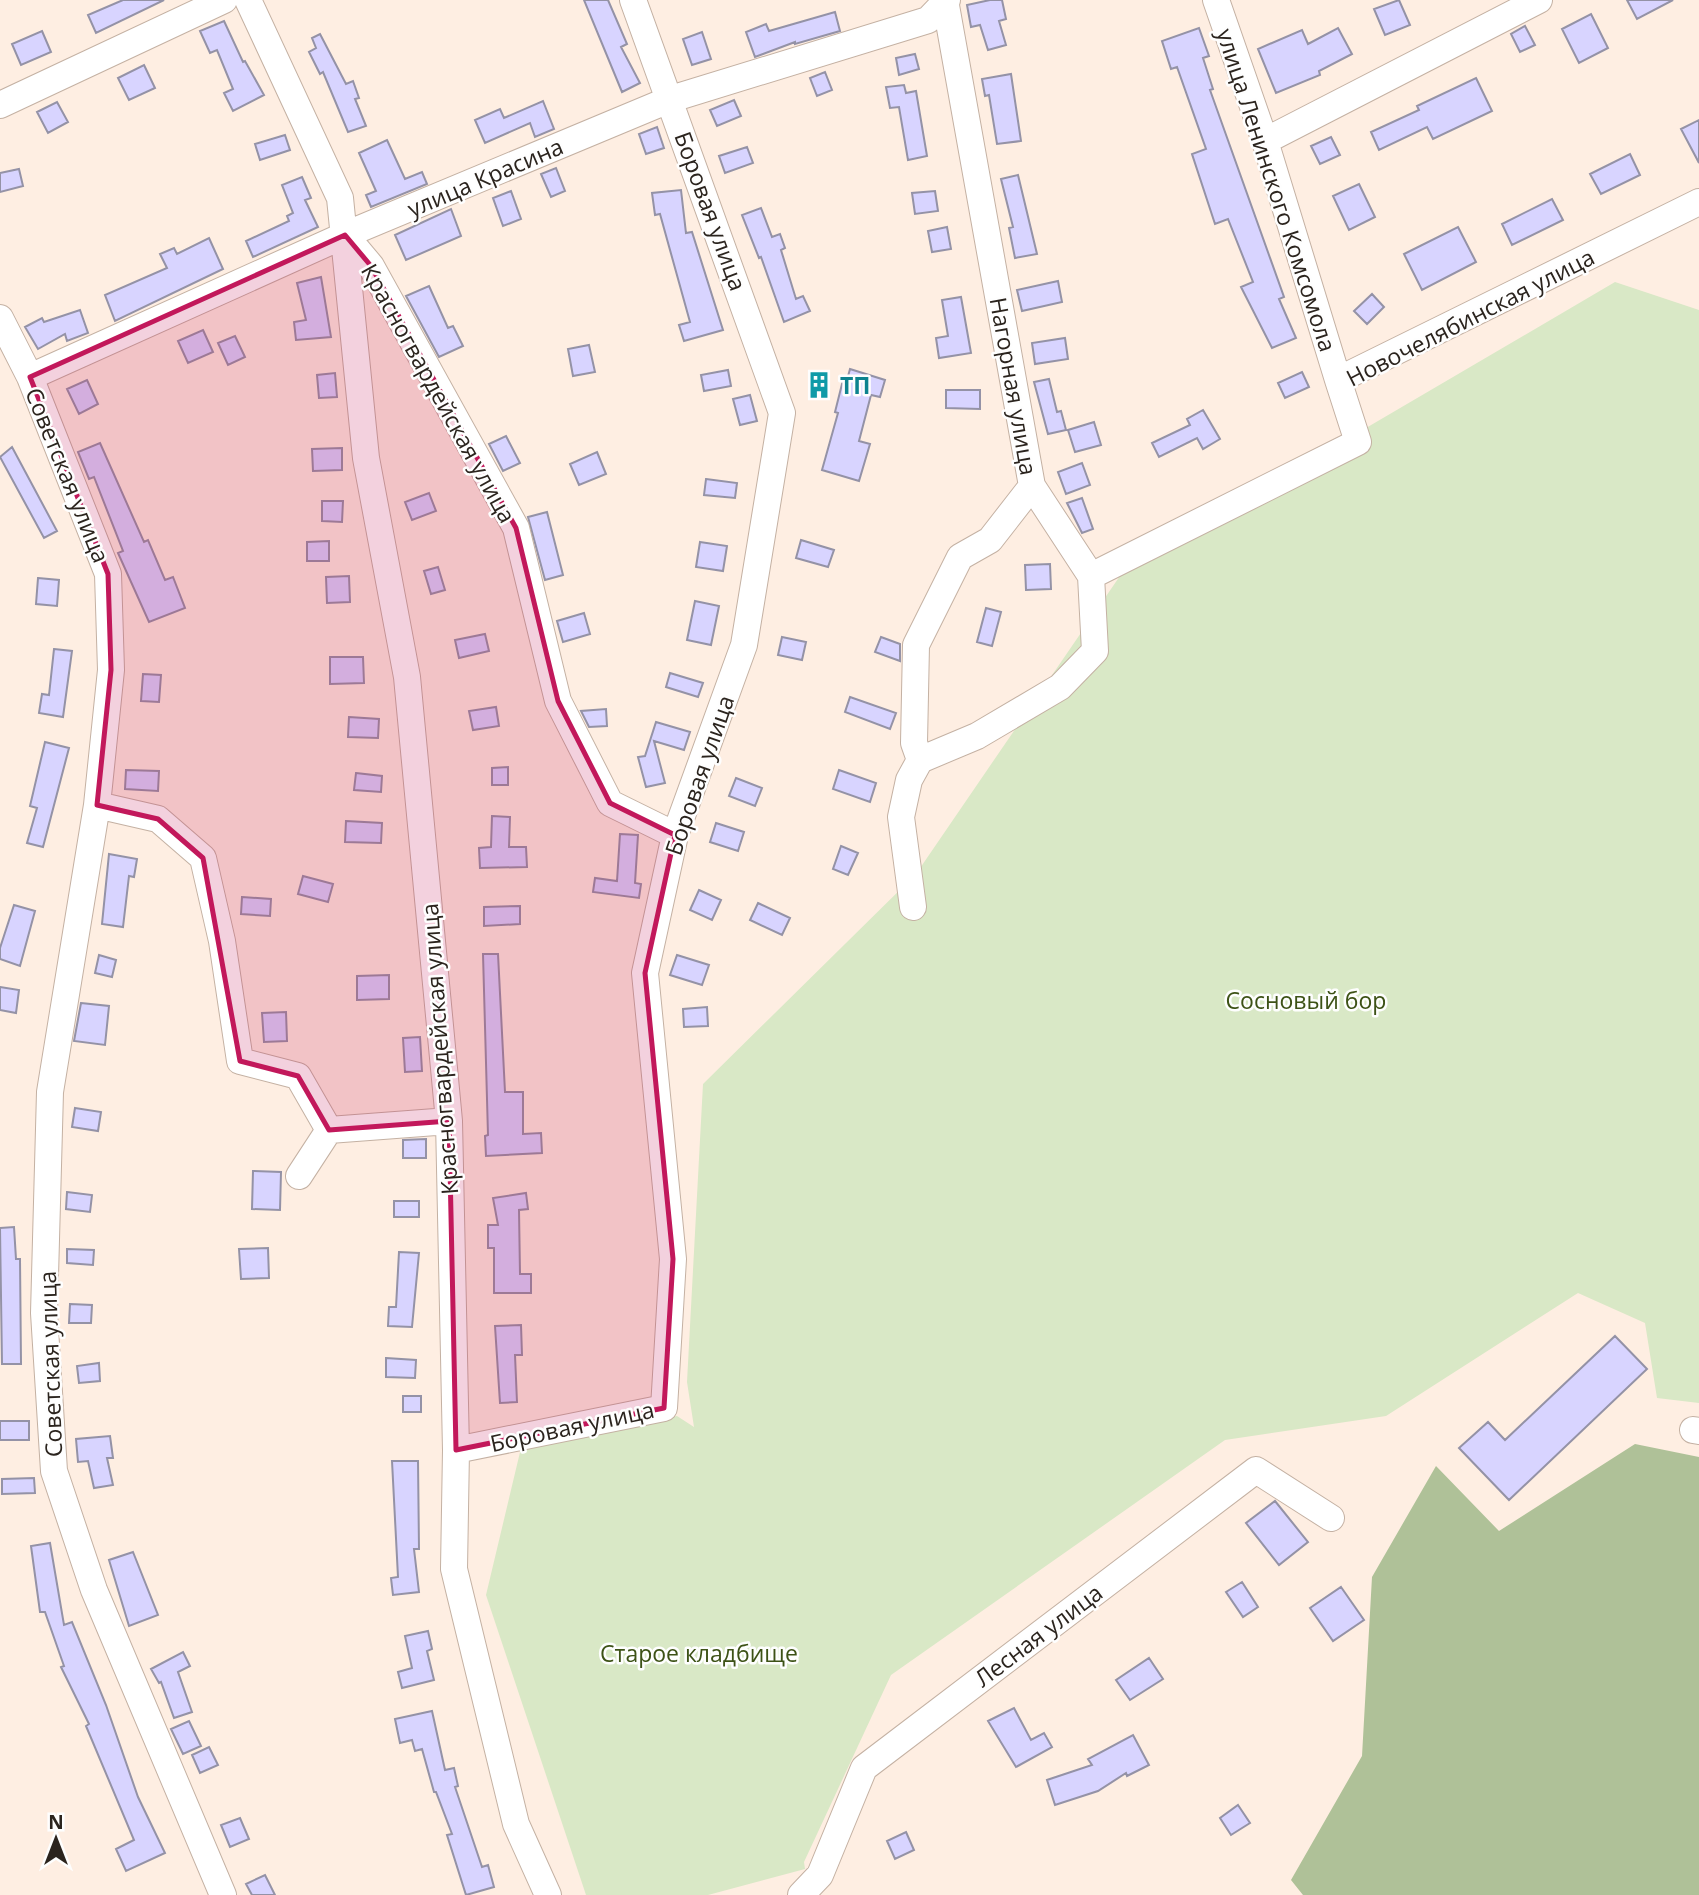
<svg xmlns="http://www.w3.org/2000/svg" width="1699" height="1895" font-family="'Open Sans',sans-serif">
<style>
.green{fill:#d9e8c6}
.forest{fill:#afc198}
.building{fill:#d8d4ff;stroke:#9492a6;stroke-width:2}
.lines{fill:none;stroke-linecap:round;stroke-linejoin:round}
.minor-casing{stroke:#c4b1a3;stroke-width:28}
.minor{stroke:#fff;stroke-width:26}
.marked{fill:#c2185b;fill-opacity:0.2;stroke:#c2185b;stroke-width:5;stroke-linejoin:round}
.labels{text-anchor:middle;dominant-baseline:central;stroke-width:5;stroke-linejoin:round;paint-order:stroke}
.street-label{font-size:23px;fill:#2b241e;stroke:#fefefe}
.culture-label{font-size:23px;font-weight:bold;fill:#0d838f;stroke:#fefefe;text-anchor:start}
.park-label{font-size:23px;fill:#3d5216;stroke:#fefefe}
</style>
<rect width="100%" height="100%" fill="#feeee2"/>
<path class="green" d="M1615,282L1699,310V1403L1657,1398L1645,1323L1578,1293L1386,1416L1225,1440L891,1675L804,1862L805,1869L708,1895H586L486,1595L521,1448L677,1416L694,1427L687,1382L703,1084L916,874L1124,570Z"/>
<path class="forest" d="M1635,1444L1699,1457V1895H1303L1291,1880L1362,1756L1372,1577L1436,1466L1499,1531Z"/>
<path class="building" d="M123,0H164L96,33L88,15Z
M584,0H608L627,44L621,47L640,83L622,92Z
M990,0H1002L1006,19L999,21L1006,45L988,50L980,25L971,27L967,5Z
M1399,0L1410,25L1385,35L1374,9Z
M1627,0H1673L1637,19Z
M835,12L840,31L795,44V42L755,57L746,32L766,24L769,31Z
M1591,14L1608,48L1579,63L1562,29Z
M224,21L243,62L245,61L264,95L233,111L224,93L233,89L217,50L210,53L200,31Z
M1525,26L1535,45L1520,52L1511,34Z
M1199,28L1209,56L1203,58L1213,89L1210,90L1284,297L1279,299L1296,338L1272,348L1241,287L1253,282L1228,219L1215,224L1192,154L1206,149L1177,67L1171,69L1162,41Z
M1338,28L1352,54L1319,71L1320,75L1276,93L1258,49L1302,30L1308,44Z
M42,31L51,52L21,65L12,44Z
M702,32L711,59L692,65L683,39Z
M320,34L346,84L353,81L359,98L355,99L366,126L348,132L323,72L320,74L309,52L316,48L312,38Z
M915,54L919,69L899,75L896,58Z
M144,65L155,88L129,100L118,78Z
M825,72L832,90L817,96L810,78Z
M1011,74L1021,141L997,144L989,95L985,96L982,79Z
M1476,78L1492,111L1433,139L1427,127L1379,150L1371,132L1419,110L1417,106Z
M904,85L906,93L916,91L927,156L908,160L899,107L890,108L886,87Z
M734,100L741,116L717,126L710,110Z
M543,101L554,129L535,137L530,123L485,143L475,120L500,109L504,118Z
M57,102L68,122L48,133L37,112Z
M1699,120V163L1681,129Z
M657,127L664,148L646,154L639,134Z
M285,135L290,150L260,160L255,144Z
M1331,137L1340,155L1320,164L1311,146Z
M387,140L405,179L422,172L427,184L371,207L366,195L376,191L359,153Z
M747,147L753,163L725,173L719,156Z
M1630,154L1640,175L1601,194L1590,174Z
M556,168L565,191L551,197L541,174Z
M19,169L23,186L0,192V173Z
M1018,175L1037,254L1015,258L1009,228L1013,227L1001,179Z
M302,177L311,198L305,200L318,227L253,257L246,241L289,221L287,216L293,213L282,185Z
M1359,184L1375,217L1349,230L1333,196Z
M681,190L686,233L692,232L723,330L684,341L679,325L690,322L660,214L655,215L652,193Z
M511,191L521,219L503,226L493,198Z
M935,191L938,211L915,214L912,193Z
M1552,199L1563,220L1512,245L1502,224Z
M761,208L772,237L780,234L785,248L781,250L796,299L803,296L810,311L784,322L761,257L759,258L742,215Z
M451,209L461,236L406,260L395,235Z
M947,227L951,249L932,252L928,231Z
M1458,227L1476,262L1422,290L1404,254Z
M209,238L223,269L115,321L105,295L167,268L160,254L174,248L177,254Z
M321,277L331,337L296,340L294,322L306,320L297,283Z
M1058,281L1062,302L1022,311L1017,290Z
M429,286L448,328L453,326L463,346L439,357L406,296Z
M1372,294L1384,307L1367,324L1354,311Z
M961,297L971,353L939,358L936,338L948,336L942,300Z
M80,310L88,333L67,341L65,334L38,349L25,327L42,318L44,322Z
M203,330L213,352L188,363L178,341Z
M235,336L245,357L228,365L218,343Z
M1065,338L1068,359L1035,364L1032,343Z
M589,345L595,372L573,376L568,349Z
M850,369L885,380L880,397L871,395L859,441L870,444L859,481L822,470L838,413L835,412L843,380H847Z
M728,370L731,386L704,391L701,375Z
M1302,372L1309,387L1285,398L1278,383Z
M335,373L337,397L319,398L317,375Z
M1049,379L1057,412L1061,411L1066,430L1048,434L1034,382Z
M87,380L98,404L79,414L67,389Z
M946,390H980V409L946,408Z
M750,395L757,421L740,425L733,399Z
M1203,410L1220,439L1203,449L1197,438L1159,457L1152,443L1190,425L1187,419Z
M1094,422L1101,445L1075,452L1068,430Z
M506,436L520,463L503,471L489,444Z
M100,443L144,542L148,540L165,580L173,577L185,608L149,622L118,553L123,551L94,477L89,479L78,452Z
M12,447L57,531L44,538L0,457Z
M342,448V470L313,471L312,449Z
M597,452L606,474L579,485L570,464Z
M1082,463L1090,485L1066,494L1058,472Z
M706,479L737,483L735,498L704,495Z
M429,493L436,511L412,520L405,502Z
M1082,498L1093,529L1082,533L1067,503Z
M322,501H343L342,522L322,521Z
M547,512L563,575L545,580L528,517Z
M801,540L834,550L828,567L796,558Z
M329,541V561H307V542Z
M700,542L727,546L723,571L696,567Z
M1050,564L1051,589L1026,590L1025,565Z
M438,567L445,590L431,594L424,571Z
M349,576L350,602L327,603L326,577Z
M38,578L59,580L57,606L36,604Z
M695,601L719,606L711,645L687,640Z
M986,608L1001,612L992,646L977,642Z
M584,613L590,634L563,642L557,621Z
M485,634L489,651L459,658L455,640Z
M782,637L806,642L802,660L778,655Z
M881,637L900,644V661L875,652Z
M54,649L72,651L63,717L39,713L42,694L49,695Z
M330,657H363L364,683L330,684Z
M670,673L703,683L698,697L666,687Z
M143,674L161,675L159,702L141,701Z
M850,697L896,713L890,729L845,712Z
M496,707L499,726L473,730L469,711Z
M606,709L607,726L589,727L581,711Z
M349,717L379,719L378,738L348,737Z
M656,722L690,732L684,750L654,741L665,783L646,787L638,757L645,756Z
M45,742L69,748L43,847L27,843L37,808L30,806Z
M508,767V785H492V768Z
M126,770L159,771L158,791L125,789Z
M839,770L876,783L870,802L833,789Z
M356,773L382,776L381,792L354,790Z
M736,778L762,788L755,806L729,796Z
M492,816L510,817L509,847H526L527,867L480,868L479,848L491,847Z
M346,821L382,823L381,843L345,842Z
M716,823L744,832L738,851L710,842Z
M620,834L638,835L635,883L641,884L639,898L593,892L595,878L617,881Z
M841,846L858,853L848,875L833,869Z
M109,854L137,859L134,877L129,876L123,927L102,924Z
M303,876L333,884L328,902L298,894Z
M699,890L721,900L712,920L690,910Z
M242,897L271,899L270,916L241,914Z
M758,903L790,918L782,935L750,920Z
M14,905L35,911L20,966L0,959V948Z
M520,906V924L484,926V907Z
M483,954H498L505,1092H523V1134L541,1133L542,1153L486,1156L485,1136L488,1135Z
M99,955L116,960L112,977L95,973Z
M677,955L709,965L702,985L670,975Z
M389,975V999L357,1000V976Z
M0,987L19,990L16,1013L0,1010Z
M81,1003L109,1006L105,1045L74,1041Z
M707,1007L708,1026L684,1027L683,1009Z
M286,1012L287,1041L264,1042L262,1013Z
M420,1037L422,1071L405,1072L403,1038Z
M75,1108L101,1112L98,1131L72,1127Z
M426,1139V1158H403V1140Z
M253,1171L281,1172L280,1210L252,1209Z
M67,1192L92,1195L90,1212L66,1209Z
M526,1193L528,1209L519,1210L520,1274H531V1293H494V1248H488V1225H498L493,1198Z
M394,1201H419V1217H394Z
M14,1227L16,1259H20L21,1364H2L0,1228Z
M268,1248L269,1278L241,1279L239,1249Z
M67,1249L94,1250L93,1265L67,1263Z
M399,1252L419,1253L412,1327L388,1326L389,1307H396Z
M70,1304L92,1305L91,1323H69Z
M521,1325L522,1355H515L517,1402L500,1403L495,1326Z
M1615,1336L1647,1369L1509,1500L1459,1448L1488,1422L1505,1440Z
M386,1358L416,1360L415,1378L386,1377Z
M99,1363L100,1381L79,1383L77,1366Z
M403,1396H421V1412H403Z
M0,1421H29V1440H0Z
M110,1436L113,1458H107L113,1485L94,1488L88,1461L78,1462L76,1439Z
M392,1461H418L419,1549H414L419,1592L393,1595L391,1578L398,1577Z
M34,1478L35,1493L2,1494V1479Z
M1275,1501L1308,1542L1279,1565L1246,1523Z
M50,1543L64,1625L72,1622L106,1705L138,1797L165,1853L126,1871L116,1849L134,1840L86,1726L89,1724L61,1667L64,1666L45,1612H40L31,1546Z
M133,1552L158,1615L129,1626L109,1560Z
M1242,1582L1258,1607L1243,1617L1226,1592Z
M1341,1587L1364,1620L1333,1641L1310,1608Z
M428,1631L432,1649L427,1651L434,1680L402,1688L398,1672L412,1668L405,1636Z
M183,1652L190,1666L178,1672L192,1712L174,1718L161,1682L159,1683L151,1669Z
M1149,1658L1163,1679L1130,1700L1116,1680Z
M1014,1708L1031,1740L1044,1733L1052,1747L1016,1767L988,1721Z
M432,1711L445,1770L454,1768L458,1786L455,1787L482,1867L488,1865L494,1887L466,1895L447,1835L452,1834L436,1792H434L422,1749L415,1751L412,1740L400,1743L395,1719Z
M189,1721L201,1746L183,1754L171,1729Z
M1133,1735L1149,1765L1127,1776L1126,1773L1098,1791L1055,1805L1047,1780L1092,1765L1088,1759Z
M209,1747L218,1765L200,1773L192,1755Z
M1238,1805L1250,1823L1231,1835L1220,1818Z
M240,1818L249,1839L230,1847L221,1825Z
M906,1832L914,1850L895,1859L887,1841Z
M265,1875L275,1895H252L246,1884Z"/>
<g class="lines">
<defs>
<path id="minor" d="M248,0L340,198L366,458L407,677L449,1121L456,1450L454,1569L516,1824L548,1895
M1216,0L1265,141L1338,380
M0,105L224,0
M1265,141L1539,0
M345,235L371,266L516,528L558,701L610,803L675,835
M0,318L30,377L108,574L111,670L97,805L50,1092L44,1313L54,1471L94,1590L223,1895
M30,377L345,235L671,99L928,20L947,0
M1091,576L1358,442L1338,380L1699,202
M920,760L914,743L916,645L960,557L990,540L1032,486
M97,805L158,819L203,858L222,941L240,1061L298,1076L329,1130L449,1121
M913,907L901,817L909,780L920,760L977,736L1060,687L1095,651L1091,576L1032,486L945,0
M299,1176L329,1130
M1693,1430L1699,1431
M456,1450L664,1408L673,1259L645,973L675,835L744,645L782,413L633,0
M801,1895L820,1875L864,1768L1256,1470L1331,1518"/>
</defs>
<use href="#minor" class="minor-casing"/>
<use href="#minor" class="minor"/>
</g>
<path class="marked" d="M345,235L371,266L516,528L558,701L610,803L675,835L645,973L673,1259L664,1408L456,1450L449,1121L329,1130L298,1076L240,1061L203,858L158,819L97,805L111,670L108,574L30,377Z"/>
<defs>
<symbol id="building-bare" viewBox="-9 -9 18 18"><path d="M-4-6H4V6H1V3H-1V6H-4ZM-2.5-4.3h1.7v1.8h-1.7ZM.8-4.3h1.7v1.8H.8ZM-2.5-1h1.7V.8h-1.7ZM.8-1h1.7V.8H.8Z" fill="#0f9aa8" stroke="#fefefe" stroke-width="2.5" paint-order="stroke"/></symbol>
</defs>
<g fill-rule="evenodd">
<use href="#building-bare" x="800" y="366" width="38" height="38"/>
</g>
<g class="labels">
<g class="street-label">
<text transform="translate(485 177) rotate(-23)">улица Красина</text>
<text transform="translate(1277 190) rotate(72)">улица Ленинского Комсомола</text>
<text transform="translate(711 211) rotate(70)">Боровая улица</text>
<text transform="translate(1470 317) rotate(-27)">Новочелябинская улица</text>
<text transform="translate(1014 386) rotate(80)">Нагорная улица</text>
<text transform="translate(439 393) rotate(61)">Красногвардейская улица</text>
<text transform="translate(68 475) rotate(68)">Советская улица</text>
<text transform="translate(699 775) rotate(-71)">Боровая улица</text>
<text transform="translate(439 1049) rotate(-94)">Красногвардейская улица</text>
<text transform="translate(50 1364) rotate(-92)">Советская улица</text>
<text transform="translate(572 1426) rotate(-12)">Боровая улица</text>
<text transform="translate(1038 1635) rotate(-37)">Лесная улица</text>
</g>
<g class="culture-label">
<text x="840" y="385">ТП</text>
</g>
<g class="park-label">
<text x="1306" y="1000">Сосновый бор</text>
<text x="699" y="1653">Старое кладбище</text>
</g>
</g>
<g transform="translate(56 1839)" stroke="#fefefe" stroke-width="5" paint-order="stroke">
<path d="M0-5L12 26L0 18L-12 26Z" fill="#2b241e"/>
<text y="-10" font-size="19" font-weight="bold" text-anchor="middle" fill="#2b241e">N</text>
</g>
</svg>
